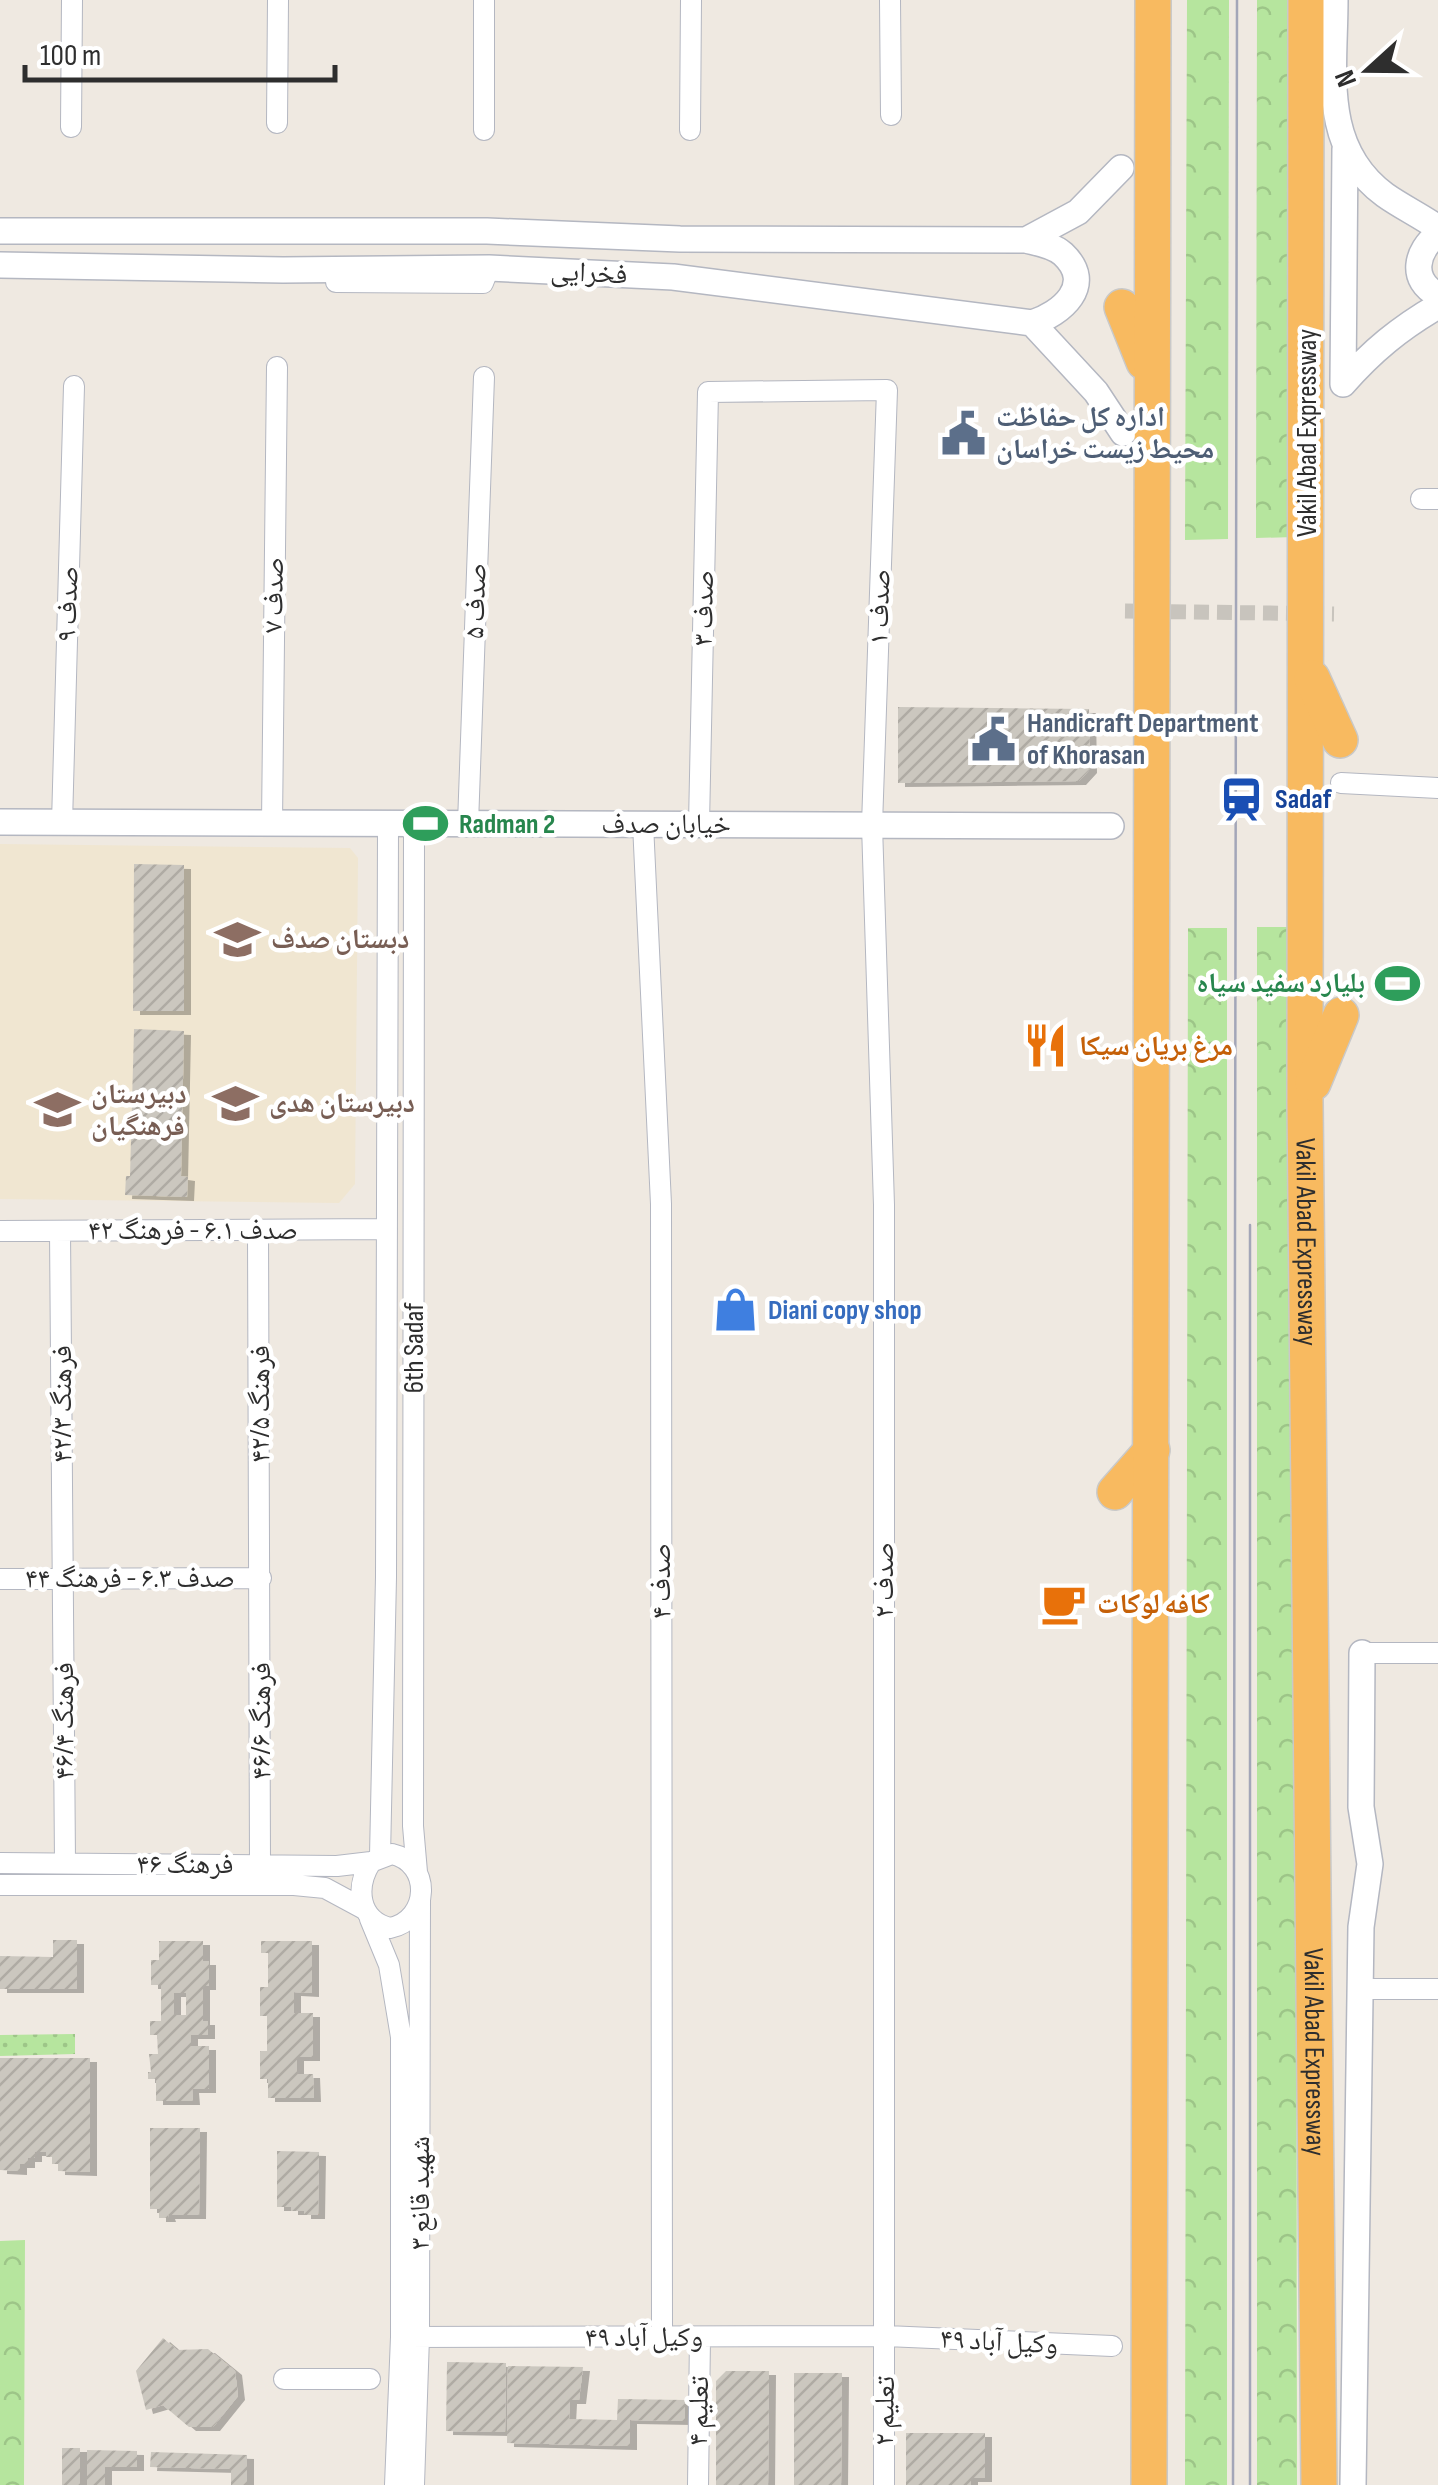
<svg xmlns="http://www.w3.org/2000/svg" width="1438" height="2485" font-family="'Sofia Sans Condensed','Noto Naskh Arabic',sans-serif">
<style>
.education{fill:#f0e6d1}
.grass{fill:url(#grass-dots)}
.forest{fill:url(#forest-crowns)}
.building{fill:url(#building-hatch);fill-rule:evenodd;filter:url(#shadow)}
.lines{fill:none;stroke-linecap:round;stroke-linejoin:round}
.pedestrian-tunnel{stroke:#c8c4bd;stroke-width:15;stroke-dasharray:15 8;stroke-linecap:butt}
.minor-casing{stroke:#b4b7c1;stroke-width:22}
.tertiary-casing{stroke:#b4b7c1;stroke-width:28}
.trunk-casing{stroke:#c9c9c9;stroke-width:38}
.minor{stroke:#fff;stroke-width:20}
.tertiary{stroke:#fff;stroke-width:25}
.trunk{stroke:#f8ba60;stroke-width:35}
.tram{stroke:#a3a6b8;stroke-width:2.5}
.labels{text-anchor:middle;dominant-baseline:central;stroke-width:9;stroke-linejoin:round;paint-order:stroke}
.street-label{font-size:28px;fill:#2e2e2e;stroke:#fff}
.service-label{font-size:28px;font-weight:bold;fill:#4e5e75;stroke:#fff;text-anchor:start}
.transit-label{font-size:28px;font-weight:bold;fill:#164399;stroke:#fff;text-anchor:start}
.leisure-label{font-size:28px;font-weight:bold;fill:#27864d;stroke:#fff;text-anchor:start}
.education-label{font-size:28px;font-weight:bold;fill:#785e54;stroke:#fff;text-anchor:start}
.food-label{font-size:28px;font-weight:bold;fill:#c56008;stroke:#fff;text-anchor:start}
.shop-label{font-size:28px;font-weight:bold;fill:#366cbe;stroke:#fff;text-anchor:start}
</style>
<defs>
<pattern id="grass-dots" width="8" height="8" patternUnits="userSpaceOnUse" patternTransform="scale(2.5)"><rect width="8" height="8" fill="#b6e59e"/><path d="M2 2h.1M6 6h.1" fill="none" stroke="#9dc588" stroke-width="1.8" stroke-linecap="round"/></pattern>
<pattern id="forest-crowns" width="20" height="18" patternUnits="userSpaceOnUse" patternTransform="scale(2.5)"><rect width="20" height="18" fill="#b6e59e"/><path d="M2 6a3 3 0 1 1 6 0M12 15a3 3 0 1 1 6 0" fill="none" stroke="#9dc588"/></pattern>
<pattern id="building-hatch" width="6" height="6" patternUnits="userSpaceOnUse" patternTransform="scale(2.5)"><rect width="6" height="6" fill="#cbc7bf"/><path d="M-1 1l2-2M0 6l6-6M5 7l2-2" fill="none" stroke="#afaba4"/></pattern>
<filter id="shadow"><feDropShadow dx="7" dy="4" stdDeviation="0" flood-color="#0004"/></filter>
</defs>
<rect width="100%" height="100%" fill="#efe9e1"/>
<path class="education" d="M0,844L350,848L358,858L355,1184L339,1203L0,1199Z"/>
<path class="grass" d="M75,2034V2054L0,2056V2035Z"/>
<path class="forest" d="M1187,0H1229L1228,539L1185,540Z
M1257,0H1295L1294,537L1256,538Z
M1257,927H1295L1297,2485H1257Z
M1188,928H1227V2485H1185Z
M25,2240L24,2485H0V2241Z"/>
<path class="building" d="M898,707L1089,709L1090,769L1079,781L898,783Z
M134,864L184,865V1011H133Z
M134,1029L184,1031L181,1176L188,1177L187,1197L125,1195L126,1176H130Z
M53,1940H77V1989H0V1956L53,1957Z
M159,1941H203V1961H209V1986H203V2021H208V2035H191V2046H209V2089H192L193,2101H156V2079H148V2072H151L149,2054H158L157,2035H150V2021H161V1985H151V1960H159ZM174,1993H186V2015H174Z
M261,1941H312V1993L294,1992V2013H313V2057H297V2074H313L314,2098H268V2079H260V2051H267V2016H260V1987H268V1953H261Z
M0,2058H90V2172L58,2171V2164H52V2157H46V2152H35V2158H28V2164H20V2171L0,2170Z
M150,2128H200L199,2215H168L169,2218H159V2209H150Z
M277,2151L319,2152L318,2215H304V2211H291V2207H277Z
M163,2338L177,2350L208,2349L235,2371L238,2396L213,2427H189L163,2405L146,2410L136,2371Z
M447,2362L506,2363L505,2432L446,2431Z
M508,2366L583,2367L579,2400H570L569,2419L617,2420L618,2399L685,2400V2421L630,2420V2446L507,2443Z
M726,2371H769L768,2485H716V2381Z
M794,2373H842L841,2485H794Z
M906,2433H985V2478H971V2485H906Z
M62,2448H80V2485H62Z
M87,2450L137,2451V2467H105V2485H87Z
M151,2452L247,2455V2485H231V2469L150,2467Z"/>
<g class="lines">
<path class="pedestrian-tunnel" d="M1125,611L1334,614"/>
<defs>
<path id="minor" d="M890,0L891,115
M277,123L278,0
M71,127L72,0
M484,130V0
M690,130L691,0
M336,282L483,283L489,268
M1421,499H1438
M1341,783L1438,788
M62,823L74,386
M272,823L277,367
M414,824L413,1826L417,1872
M468,824L484,377
M643,824L661,1204L662,2338
M699,824L708,392L887,390L872,825L884,1205V2485
M258,1230L260,1864
M0,1231L387,1229
M60,1231L65,1863
M0,1579L261,1578
M1362,1653H1438
M392,1854C432,1863 430,1920 390,1928C358,1920 355,1887 371,1862Z
M380,1856L386,1577L388,824
M0,1863L337,1866L371,1862
M0,1885H294L325,1888L364,1909
M370,1919L389,1965L401,2037V2337L395,2485
M1360,1989H1438
M401,2337L886,2336L1112,2346
M284,2379H370
M414,2485L419,2337L420,1901
M698,2485L700,2338"/>
<path id="tertiary" d="M1335,0C1335,71 1320,147 1385,195C1402,207 1421,216 1438,228
M0,231H487L680,239L1026,240L1078,212L1121,168
M1438,234C1416,251 1409,280 1438,295
M1026,240C1038,243 1053,245 1063,254C1096,285 1061,314 1032,323
M0,265L283,270L489,268L673,277L1032,323L1096,392L1123,433
M1343,384L1345,149
M1343,384C1372,351 1400,328 1438,306
M0,822L1111,826
M1353,2485L1361,1927L1370,1864L1361,1807L1362,1653"/>
<g id="trunk">
<path id="s1" d="M1306,0L1305,1102L1319,2485"/>
<path d="M1122,307L1144,362"/>
<path d="M1312,678L1340,740"/>
<path d="M1313,1083L1341,1015"/>
<path d="M1115,1492L1152,1450"/>
<path d="M1149,2485L1153,0"/>
</g>
</defs>
<use href="#minor" class="minor-casing"/>
<use href="#tertiary" class="tertiary-casing"/>
<use href="#trunk" class="trunk-casing"/>
<use href="#minor" class="minor"/>
<use href="#tertiary" class="tertiary"/>
<use href="#trunk" class="trunk"/>
<path class="tram" d="M1250,1225V2485
M1233,2485L1237,0"/>
</g>
<defs>
<symbol id="civic-bare" viewBox="-9 -9 18 18"><path d="M-.6-6.5H3V-4.5H.6V-3L4-1V1h2V6H-6V1h2V-1L-.6-3ZM-1.2 2.5V6h2.4V2.5Z" fill="#5c6f8a" stroke="#fff" stroke-width="2.5" paint-order="stroke"/></symbol>
<symbol id="station-bare" viewBox="-9 -9 18 18"><path d="M-3-6H3Q5-6 5-4V2Q5 4 3 4L4.5 6H3L1.5 4h-3L-3 6H-4.5L-3 4Q-5 4-5 2V-4Q-5-6-3-6ZM-3.5-4v3h7v-3ZM-3.5 1v1.5H-2V1ZM2 1v1.5H3.5V1Z" fill="#1a4fb4" stroke="#fff" stroke-width="2.5" paint-order="stroke"/></symbol>
<symbol id="stadium-bare" viewBox="-9 -9 18 18"><path d="M0-5a6.5 5 0 1 0 0 10a6.5 5 0 1 0 0-10ZM-3.5-1.8h7v3.6h-7Z" fill="#2e9e5b" stroke="#fff" stroke-width="2.5" paint-order="stroke"/></symbol>
<symbol id="school-bare" viewBox="-9 -9 18 18"><path d="M0-5L7-2L0 1L-7-2ZM-4 1L0 2.5L4 1V4Q0 6-4 4Z" fill="#8d6e63" stroke="#fff" stroke-width="2.5" paint-order="stroke"/></symbol>
<symbol id="restaurant-bare" viewBox="-9 -9 18 18"><path d="M-5-6h1v4h1v-4h1v4h1v-4h1v5L-1.5 .5V6h-2V.5L-5-1ZM5-6V6H3V1.5H1.5Q1.5-4 5-6Z" fill="#e8710a" stroke="#fff" stroke-width="2.5" paint-order="stroke"/></symbol>
<symbol id="shop-bare" viewBox="-9 -9 18 18"><path d="M-5-2.5h2.3a2.7 3.5 0 0 1 5.4 0H5L5.5 6h-11ZM-1.5-2.5h3a1.5 2.3 0 0 0-3 0Z" fill="#3f7fe0" stroke="#fff" stroke-width="2.5" paint-order="stroke"/></symbol>
<symbol id="cafe-bare" viewBox="-9 -9 18 18"><path d="M-5.5-4.5H6V0H3Q3 3.5 0 3.5H-2.5Q-5.5 3.5-5.5 0ZM3-3.2v2h1.7v-2ZM-6 4.5H4V6H-6Z" fill="#e8710a" stroke="#fff" stroke-width="2.5" paint-order="stroke"/></symbol>
</defs>
<g fill-rule="evenodd">
<use href="#civic-bare" x="932" y="402" width="63" height="63"/>
<use href="#civic-bare" x="962" y="708" width="63" height="63"/>
<use href="#station-bare" x="1210" y="768" width="63" height="63"/>
<use href="#stadium-bare" x="394" y="792" width="63" height="63"/>
<use href="#school-bare" x="206" y="908" width="63" height="63"/>
<use href="#stadium-bare" x="1366" y="952" width="63" height="63"/>
<use href="#restaurant-bare" x="1014" y="1014" width="63" height="63"/>
<use href="#school-bare" x="204" y="1072" width="63" height="63"/>
<use href="#school-bare" x="26" y="1078" width="63" height="63"/>
<use href="#shop-bare" x="704" y="1278" width="63" height="63"/>
<use href="#cafe-bare" x="1032" y="1572" width="63" height="63"/>
</g>
<g class="labels">
<g class="street-label">
<text transform="translate(589 273) rotate(3)">فخرایی</text>
<text transform="translate(1307 433) rotate(-90)">Vakil Abad Expressway</text>
<text transform="translate(274 595) rotate(-89)">صدف ۷</text>
<text transform="translate(476 601) rotate(-88)">صدف ۵</text>
<text transform="translate(68 604) rotate(-88)">صدف ۹</text>
<text transform="translate(880 607) rotate(-88)">صدف ۱</text>
<text transform="translate(704 608) rotate(-89)">صدف ۳</text>
<text x="666" y="824">خیابان صدف</text>
<text x="193" y="1230">صدف ۶.۱ - فرهنگ ۴۲</text>
<text stroke="none"><textPath href="#s1" startOffset="1242">Vakil Abad Expressway</textPath></text>
<text transform="translate(414 1348) rotate(-90)">6th Sadaf</text>
<text transform="translate(62 1404) rotate(-90)">فرهنگ ۴۲/۳</text>
<text transform="translate(260 1404) rotate(-90)">فرهنگ ۴۲/۵</text>
<text x="130" y="1578">صدف ۶.۳ - فرهنگ ۴۴</text>
<text transform="translate(884 1580) rotate(-90)">صدف ۲</text>
<text transform="translate(661 1581) rotate(-90)">صدف ۴</text>
<text transform="translate(64 1721) rotate(-90)">فرهنگ ۴۶/۴</text>
<text transform="translate(261 1721) rotate(-90)">فرهنگ ۴۶/۶</text>
<text x="185" y="1864">فرهنگ ۴۶</text>
<text stroke="none"><textPath href="#s1" startOffset="2052">Vakil Abad Expressway</textPath></text>
<text transform="translate(420 2193) rotate(-90)">شهید قانع ۳</text>
<text x="644" y="2337">وکیل آباد ۴۹</text>
<text transform="translate(999 2342) rotate(3)">۴۹ وکیل آباد</text>
<text transform="translate(699 2411) rotate(-89)">تعلیم ۴</text>
<text transform="translate(885 2411) rotate(-89)">تعلیم ۲</text>
</g>
<g class="service-label">
<text x="996" y="417">اداره کل حفاظت<tspan x="996" dy="32">محیط زیست خراسان</tspan></text>
<text x="1027" y="723">Handicraft Department<tspan x="1027" dy="32">of Khorasan</tspan></text>
</g>
<g class="transit-label">
<text x="1275" y="799">Sadaf</text>
</g>
<g class="leisure-label">
<text x="459" y="824">Radman 2</text>
<text x="1365" y="983" text-anchor="end">بلیارد سفید سیاه</text>
</g>
<g class="education-label">
<text x="271" y="939">دبستان صدف</text>
<text x="91" y="1094">دبیرستان<tspan x="91" dy="32">فرهنگیان</tspan></text>
<text x="269" y="1103">دبیرستان هدی</text>
</g>
<g class="food-label">
<text x="1079" y="1046">مرغ بریان سیکا</text>
<text x="1097" y="1604">کافه لوکات</text>
</g>
<g class="shop-label">
<text x="768" y="1310">Diani copy shop</text>
</g>
</g>
<g transform="translate(1368 70) rotate(249)" stroke="#ffffff" stroke-width="8" paint-order="stroke">
<path d="M0-8L18 38L0 25L-18 38Z" fill="#2e2e2e"/>
<text y="-15" font-size="28" font-weight="bold" text-anchor="middle" fill="#2e2e2e">N</text>
</g>
<path d="M25 65v15h310v-15" fill="none" stroke="#2e2e2e" stroke-width="5"/>
<text x="40" y="65" font-size="30" fill="#2e2e2e" stroke="#ffffff" stroke-width="8" paint-order="stroke">100 m</text>
</svg>
